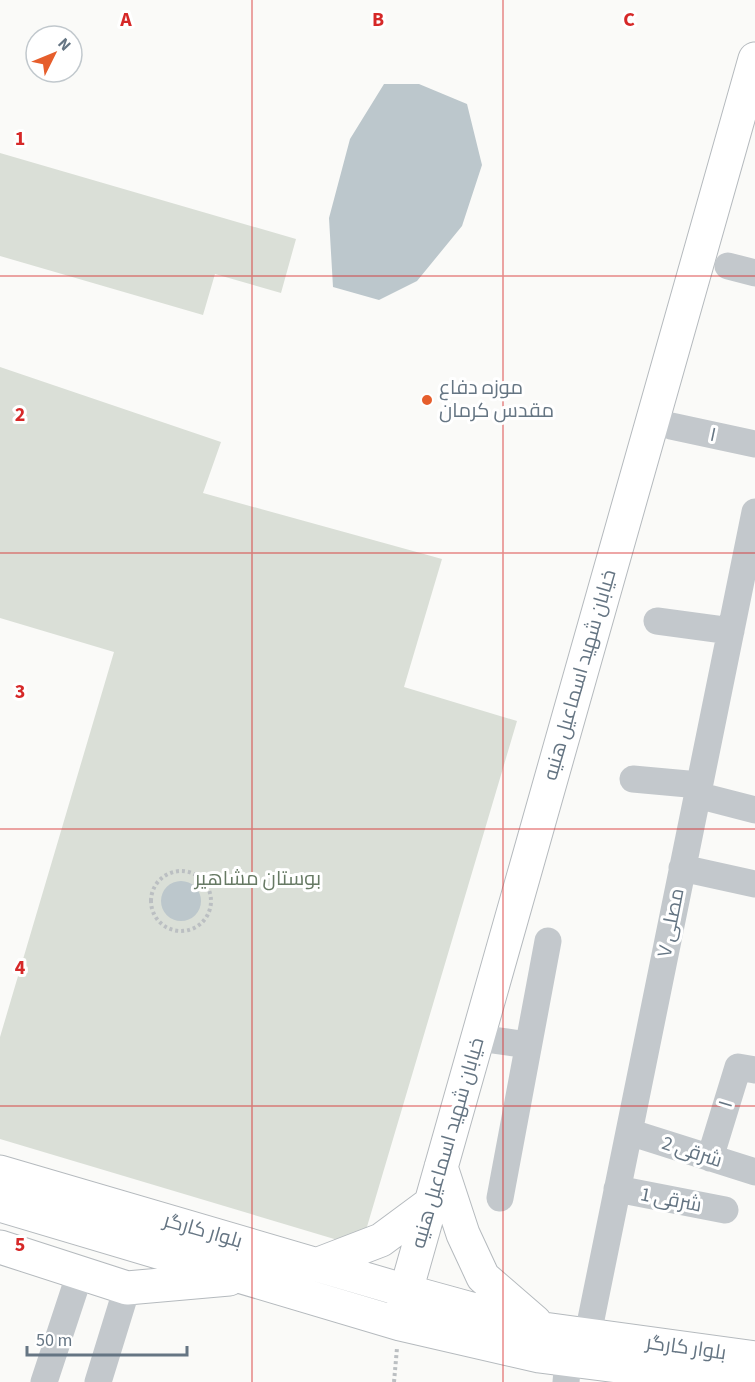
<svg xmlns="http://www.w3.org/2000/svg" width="755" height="1382" font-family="'Source Sans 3',Cairo,sans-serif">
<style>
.green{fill:#dadfd7}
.water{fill:#bcc7cc}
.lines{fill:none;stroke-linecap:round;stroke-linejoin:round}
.major-casing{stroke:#b5babe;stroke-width:35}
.path{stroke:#bbbfc2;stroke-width:4;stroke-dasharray:3 3;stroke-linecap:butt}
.minor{stroke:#c3c8cc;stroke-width:27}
.major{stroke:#fff;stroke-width:33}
.grid{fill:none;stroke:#d62828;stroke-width:1.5;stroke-opacity:0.55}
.poi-dot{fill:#e65e2c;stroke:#fff;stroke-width:2}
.labels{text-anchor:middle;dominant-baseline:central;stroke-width:6;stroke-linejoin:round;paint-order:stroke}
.poi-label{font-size:20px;fill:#657583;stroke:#fff;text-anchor:start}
.street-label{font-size:20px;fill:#657583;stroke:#fff}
.park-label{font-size:20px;fill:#677a64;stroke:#fff}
.grid-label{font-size:20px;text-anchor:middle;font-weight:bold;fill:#d62828;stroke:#fff;stroke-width:6;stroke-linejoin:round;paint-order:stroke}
</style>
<rect width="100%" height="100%" fill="#fafaf8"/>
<path class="green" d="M0,153L296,239L281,293L215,274L203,315L0,256Z
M0,367L221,442L203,493L442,559L404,687L517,721L361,1247L0,1139V1037L114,652L0,618Z"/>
<path class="water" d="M384,84H419L467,104L482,165L462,226L417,281L379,300L333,287L329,218L350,139Z
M161 901a20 20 0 1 1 40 0a20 20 0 1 1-40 0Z"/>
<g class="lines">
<defs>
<path id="major" d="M755,59L406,1291L544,1329L755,1358
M441,1167L463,1234L483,1277L535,1322
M0,1172L406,1291L402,1313
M0,1205L400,1324L539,1356L745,1382
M0,1247L127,1288L229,1279
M316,1265L381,1240L431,1203"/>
</defs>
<use href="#major" class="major-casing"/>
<path class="path" d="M151 901a30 30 0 1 1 60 0a30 30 0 1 1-60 0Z
M394,1382L397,1348"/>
<path class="minor" d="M728,266L755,273
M671,426L755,444
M657,621L731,631
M633,779L699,785
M697,795L755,810
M682,868L755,884
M478,1038L528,1045
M629,1132L755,1172
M710,1158L738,1067L755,1070
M617,1189L725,1210
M500,1198L548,941
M588,1334L755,512
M44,1382L80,1273
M98,1382L127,1288
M566,1382L568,1360"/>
<use href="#major" class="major"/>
</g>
<path class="grid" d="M252,0V1382M503,0V1382M0,276H755M0,553H755M0,829H755M0,1106H755"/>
<circle class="poi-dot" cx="427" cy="400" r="6"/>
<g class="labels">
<g class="poi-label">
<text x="439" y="388">موزه دفاع<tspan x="439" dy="23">مقدس کرمان</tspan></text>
</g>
<g class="street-label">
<text transform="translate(713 435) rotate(12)">۱</text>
<text transform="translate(580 675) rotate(-74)">خیابان شهید اسماعیل هنیه</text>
<text transform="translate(671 923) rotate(-79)">مصلی ۷</text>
<text transform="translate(726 1104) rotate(-73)">۱</text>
<text transform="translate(448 1143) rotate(-74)">خیابان شهید اسماعیل هنیه</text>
<text transform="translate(692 1152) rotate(18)">شرقی 2</text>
<text transform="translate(671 1200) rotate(11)">شرقی 1</text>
<text transform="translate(203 1231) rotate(16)">بلوار کارگر</text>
<text transform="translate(686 1348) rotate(8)">بلوار کارگر</text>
</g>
<g class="park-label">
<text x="258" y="879">بوستان مشاهیر</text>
</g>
</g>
<g class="grid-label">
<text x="126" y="26">A</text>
<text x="378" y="26">B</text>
<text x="629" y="26">C</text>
<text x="20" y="145">1</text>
<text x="20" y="421">2</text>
<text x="20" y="698">3</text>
<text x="20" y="974">4</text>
<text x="20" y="1251">5</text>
</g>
<g transform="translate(54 54) rotate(47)"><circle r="28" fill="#ffffff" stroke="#c1c8cd" stroke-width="1.5"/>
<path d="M0-4.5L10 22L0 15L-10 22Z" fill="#e65e2c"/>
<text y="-9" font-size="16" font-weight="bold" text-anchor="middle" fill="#657583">N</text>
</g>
<path d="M27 1346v9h160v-9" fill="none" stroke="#657583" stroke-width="3"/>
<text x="36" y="1346" font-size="18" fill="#657583" stroke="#ffffff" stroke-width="4.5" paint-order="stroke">50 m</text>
</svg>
